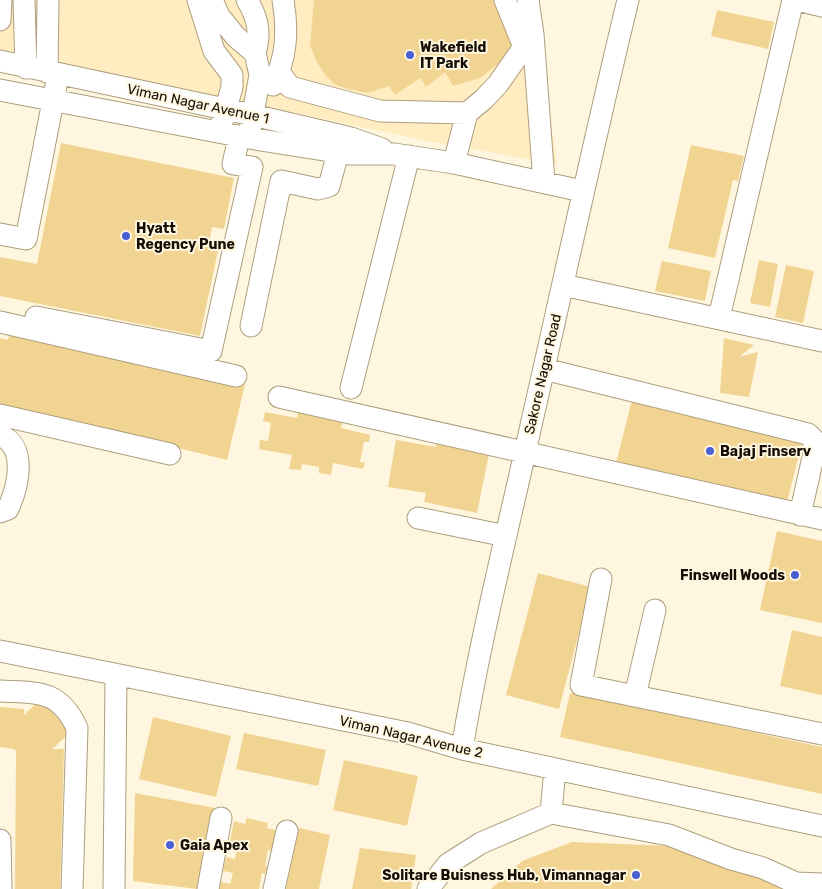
<svg xmlns="http://www.w3.org/2000/svg" width="822" height="889" font-family="Rubik,sans-serif">
<style>
.built{fill:#ffecc1}
.building{fill:#f1d492}
.lines{fill:none;stroke-linecap:round;stroke-linejoin:round}
.minor-casing{stroke:#ad9e7d;stroke-width:23}
.minor{stroke:#fff;stroke-width:21}
.poi-dot{fill:#4b5fd4;stroke:#fff6e0;stroke-width:2}
.labels{text-anchor:middle;dominant-baseline:central;stroke-width:4;stroke-linejoin:round;paint-order:stroke}
.poi-label{font-size:14px;font-weight:bold;fill:#140e04;stroke:#fff6e0;text-anchor:start}
.street-label{font-size:14px;fill:#140e04;stroke:#fff6e0}
</style>
<rect width="100%" height="100%" fill="#fff6e0"/>
<path class="built" d="M0,0H533L557,164L432,142L0,50Z"/>
<path class="building" d="M314,0H496L516,42L499,63L480,78L453,86L445,72L426,87L420,78L395,95L389,86L368,93L348,89L336,85L327,77L318,64L310,46Z
M717,10L774,22L768,49L711,36Z
M61,143L234,178L224,229L212,227L209,243L219,246L200,336L0,296V257L37,264Z
M691,145L744,156L738,181L733,180L715,258L668,248Z
M759,260L778,264L770,307L750,303Z
M662,261L711,271L705,301L655,291Z
M786,265L814,271L803,323L775,317Z
M11,327L245,384L227,460L2,405L0,408V338L8,340Z
M724,338L754,345L739,357L758,352L749,397L720,393Z
M633,396L803,439L786,506L616,463Z
M299,406L344,413L341,428L370,435L369,442H364L360,462L365,463L363,469L333,463L331,475L319,473V467L302,464L301,470L289,469L292,455L259,449L260,440L268,441L271,423L263,421L265,412L297,418Z
M437,438L490,449L477,513L424,502L426,493L388,487L396,440L436,447Z
M777,531L822,541V623L760,610Z
M538,573L591,587L559,709L506,695Z
M792,630L822,637V695L780,686Z
M570,693L822,747V794L560,737Z
M41,699L70,733L52,749H64L60,889H15L16,751L14,749L0,747V707L24,709V715Z
M153,717L231,736L216,797L139,779Z
M244,733L326,750L318,786L236,769Z
M344,760L418,776L407,826L333,810Z
M135,793L215,808L197,889L133,881Z
M247,818L268,823L267,828L280,831L275,852L268,850L265,866L272,867L270,875L262,873L259,889H219L221,882L230,884L233,873L223,871L226,857L235,859L237,848L229,847L234,821L245,824Z
M299,828L330,835L319,889H286Z
M572,842L669,846L809,889H491L522,861Z
M360,848L416,855L411,889H352Z"/>
<g class="lines">
<defs>
<path id="minor" d="M24,0L26,68
M198,0L214,51L232,75V87L222,122
M212,0L219,16L236,37L255,53L260,75L250,130
M247,0C258,18 261,33 255,53
M505,0L524,47
M528,0L533,34L544,182
M797,0L822,6
M0,20L1,0
M0,61L253,115L351,138L382,149
M47,72L48,0
M279,72L290,87L380,111L467,113
M273,85C287,57 288,30 283,0
M0,90L249,138L349,154H394L454,163L582,191
M454,163L467,113L484,99L498,84L533,34
M0,234L26,239L56,86
M563,285L822,341
M36,317L211,351L252,167L233,164L239,137
M719,318L793,0
M0,322L236,376
M251,326L281,181L318,189L329,186L338,153
M544,369L808,434L814,440V453L800,515
M351,388L409,156
M279,397L822,519
M0,415L170,454
M0,435C28,447 18,487 8,509L0,512
M418,518L506,536
M601,579L581,685L822,734
M0,651L408,733L462,749L822,826
M0,691C38,693 59,689 77,728L72,889
M635,696L655,610
M462,749C480,639 508,530 532,421C564,281 594,140 628,0
M551,813L669,835L731,859L763,868L796,883L822,884
M0,840L1,889
M114,889L116,675
M208,889L221,818
M274,889L287,831
M428,889L448,864L481,843L551,813L555,769"/>
</defs>
<use href="#minor" class="minor-casing"/>
<use href="#minor" class="minor"/>
</g>
<g class="poi-dot">
<circle cx="410" cy="55" r="5"/>
<circle cx="126" cy="236" r="5"/>
<circle cx="710" cy="451" r="5"/>
<circle cx="795" cy="575" r="5"/>
<circle cx="170" cy="845" r="5"/>
<circle cx="636" cy="875" r="5"/>
</g>
<g class="labels">
<g class="poi-label">
<text x="420" y="47">Wakefield<tspan x="420" dy="16">IT Park</tspan></text>
<text x="136" y="228">Hyatt<tspan x="136" dy="16">Regency Pune</tspan></text>
<text x="720" y="451">Bajaj Finserv</text>
<text x="785" y="575" text-anchor="end">Finswell Woods</text>
<text x="180" y="845">Gaia Apex</text>
<text x="626" y="875" text-anchor="end">Solitare Buisness Hub, Vimannagar</text>
</g>
<g class="street-label">
<text transform="translate(198 104) rotate(12)">Viman Nagar Avenue 1</text>
<text transform="translate(543 374) rotate(-77)">Sakore Nagar Road</text>
<text transform="translate(411 737) rotate(13)">Viman Nagar Avenue 2</text>
</g>
</g>
</svg>
